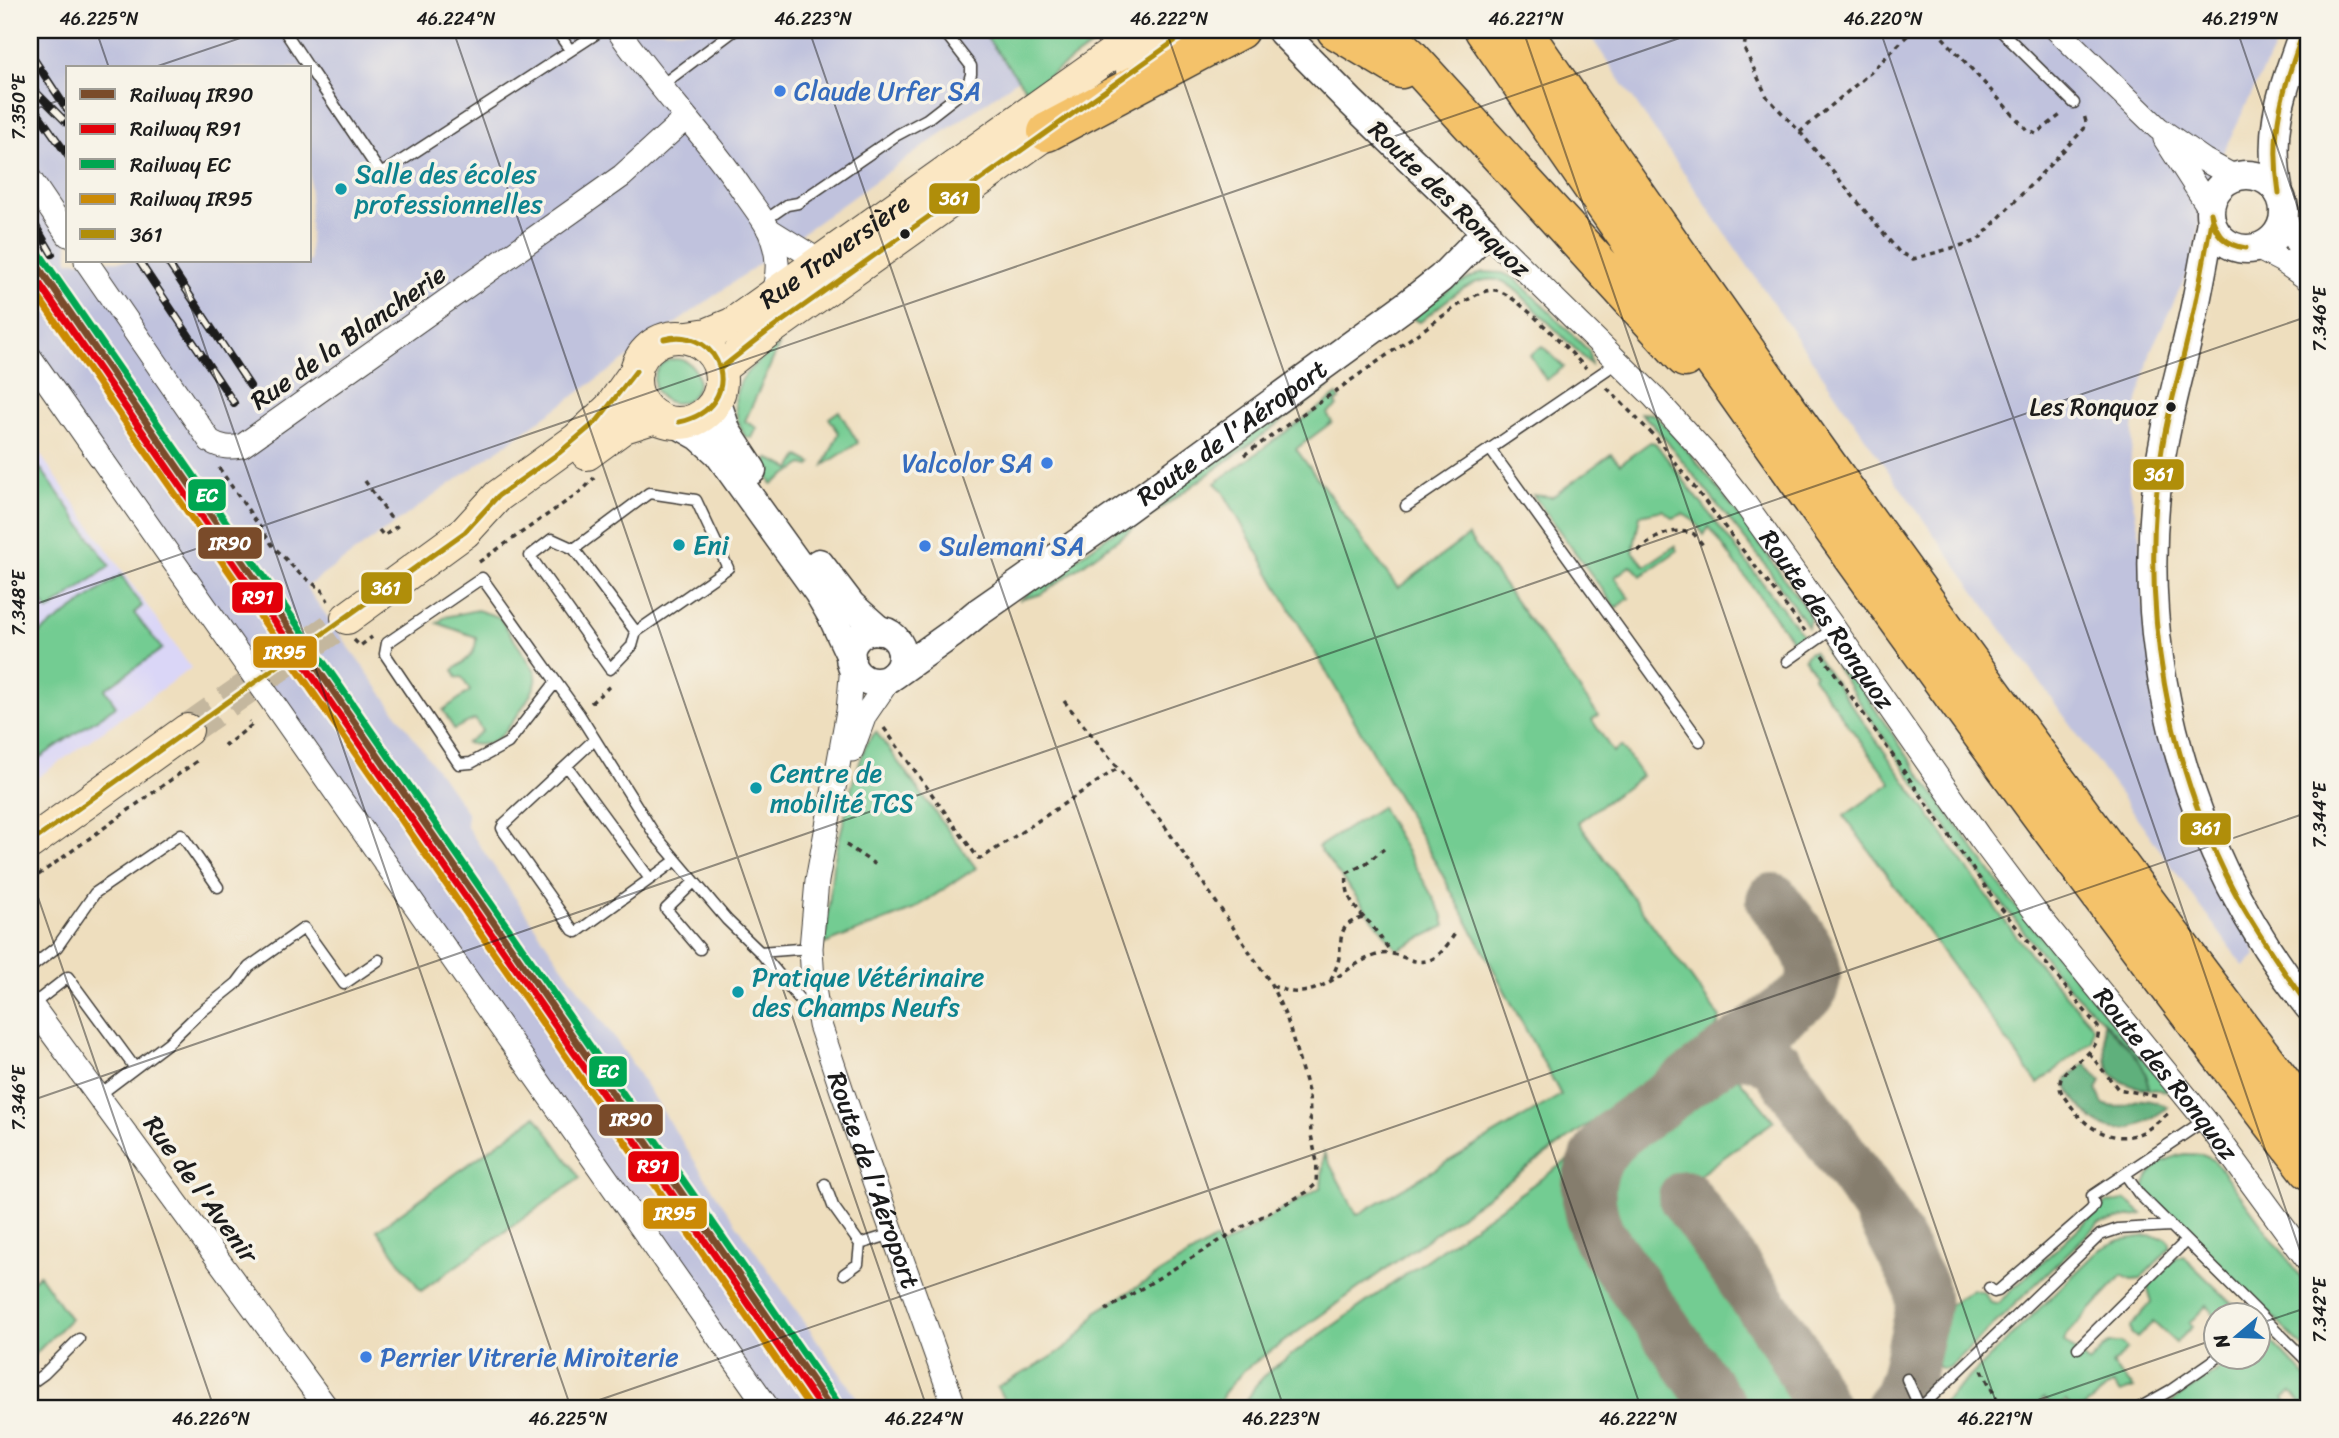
<svg xmlns="http://www.w3.org/2000/svg" width="2339" height="1438" font-family="Sriracha,sans-serif">
<style>
.built{fill:#dad6f7}
.industrial{fill:#c0c2dd;fill-rule:evenodd}
.green{fill:#73cc92;stroke:#487457;stroke-width:2}
.forest{fill:#5eb07c;stroke:#3d664c;stroke-width:2}
.lines{fill:none;stroke-linecap:round;stroke-linejoin:round}
.taxiway{stroke:#857d6d;stroke-width:54}
.secondary-tunnel{stroke:#c4b79e;stroke-width:32;stroke-dasharray:32 16;stroke-linecap:butt}
.service-casing{stroke:#3c3934;stroke-width:13}
.minor-casing{stroke:#3c3934;stroke-width:25}
.tertiary-casing{stroke:#3c3934;stroke-width:31}
.secondary-casing{stroke:#3c3934;stroke-width:34}
.motorway-casing{stroke:#3c3934;stroke-width:41}
.path{stroke:#3c3934;stroke-width:3.5;stroke-dasharray:5 5;stroke-linecap:butt}
.service{stroke:#fff;stroke-width:10}
.minor{stroke:#fff;stroke-width:23}
.tertiary{stroke:#fff;stroke-width:28}
.secondary{stroke:#fbe7c3;stroke-width:32}
.motorway{stroke:#f4c26a;stroke-width:38}
.rail-casing{stroke:#1c1c1c;stroke-width:8}
.rail{stroke:#f7f3e8;stroke-width:5;stroke-dasharray:16;stroke-linecap:butt}
.bus-1-casing{stroke:#f7f3e8;stroke-width:10}
.bus-1{stroke:#b08e0a;stroke-width:5}
.rail-1-casing{stroke:#f7f3e8;stroke-width:12}
.rail-2-casing{stroke:#f7f3e8;stroke-width:12}
.rail-3-casing{stroke:#f7f3e8;stroke-width:12}
.rail-4-casing{stroke:#f7f3e8;stroke-width:12}
.rail-1{stroke:#7a4b2a;stroke-width:7}
.rail-2{stroke:#e30009;stroke-width:7}
.rail-3{stroke:#00a651;stroke-width:7}
.rail-4{stroke:#cb8a06;stroke-width:7}
.ticks{fill:none;stroke:#1c1c1c;stroke-width:2;stroke-opacity:0.45}
.shop-dot{fill:#3f7fe0;stroke:#f7f3e8;stroke-width:2.5}
.culture-dot{fill:#0f9aa8;stroke:#f7f3e8;stroke-width:2.5}
.bus-dot{fill:#1c1c1c;stroke:#f7f3e8;stroke-width:2.5}
.labels{text-anchor:middle;dominant-baseline:central;stroke-width:7;stroke-linejoin:round;paint-order:stroke}
.bus-label{font-size:24px;fill:#1c1c1c;stroke:#f7f3e8;text-anchor:end}
.shop-label{font-size:26px;fill:#366cbe;stroke:#f7f3e8;text-anchor:start}
.culture-label{font-size:26px;fill:#0d838f;stroke:#f7f3e8;text-anchor:start}
.street-label{font-size:26px;fill:#1c1c1c;stroke:#f7f3e8}
.line-badge{stroke:#f7f3e8;stroke-width:2.5}
.badge-label{font-size:19px;text-anchor:middle;font-weight:bold;fill:#fff}
.neatline{fill:none;stroke:#1c1c1c;stroke-width:2.5}
.ticks-label{font-size:18px;text-anchor:middle;fill:#1c1c1c}
</style>
<rect width="100%" height="100%" fill="#f7f3e8"/>
<filter id="ink" filterUnits="userSpaceOnUse"><feTurbulence type="fractalNoise" baseFrequency=".0143" numOctaves="2"/><feDisplacementMap in="SourceGraphic" scale="14" xChannelSelector="R" yChannelSelector="G"/><feConvolveMatrix kernelMatrix="1 2 1 2 8 2 1 2 1" color-interpolation-filters="sRGB"/></filter>
<filter id="wash" filterUnits="userSpaceOnUse"><feTurbulence type="fractalNoise" baseFrequency=".00686" numOctaves="4" result="noise"/><feDisplacementMap in="SourceGraphic" scale="28" xChannelSelector="R" yChannelSelector="G"/><feGaussianBlur stdDeviation="1.57" result="paint"/><feColorMatrix in="noise" values="0 0 0 0 0 0 0 0 0 0 0 0 0 0 0 0 0 1.4 0 .05"/><feComposite in="paint" operator="in"/></filter>
<g filter="url(#wash)">
<rect width="100%" height="100%" fill="#eedebe"/>
<path class="built" d="M30,440L191,668L30,783Z"/>
<path class="industrial" d="M30,30H1087L306,587L467,812V827L557,959L626,1054L717,1196L864,1408H768L30,357ZM68,68H310V261H68Z
M1586,30H2283L2209,181L2189,270L2151,350L2134,418L2129,482L2140,537L2143,608L2256,955L2244,967L1882,462Z"/>
<path class="green" d="M981,30H1114L1027,91Z
M1482,272L1503,273L1516,279L1589,351L1591,365L1519,293C1515,290 1510,285 1506,283C1476,268 1441,306 1420,322L1413,319L1416,313L1454,286Z
M779,346L745,421L757,428L752,438L745,437C722,393 742,370 779,346Z
M1542,346L1564,367L1546,380L1530,355Z
M654 381a22 22 0 1 1 44 0a22 22 0 1 1-44 0Z
M1322,386L1328,388L1042,594L1019,600L1314,388Z
M1337,395L1340,399L1335,403L1337,406L1327,414L1332,422L1296,449L1398,588L1468,536L1598,715L1592,720L1613,752L1621,746L1642,776L1578,822L1720,1018L1716,1029L1593,1121L1244,1370L1224,1393L1218,1408H987L1004,1400L997,1387C1033,1367 1077,1350 1096,1312L1216,1239L1220,1247L1321,1187L1324,1153L1357,1215L1561,1095L1436,863L1222,490L1215,483Z
M839,411L858,443L824,465L839,433L829,418Z
M1641,413L1653,414L1658,418C1714,478 1760,544 1807,611L1810,619L1808,627L1764,563L1656,428Z
M1650,442L1655,443L1804,637L1793,642L1709,527L1704,535L1694,521L1683,514L1673,518L1663,510L1640,515L1633,552L1645,566L1675,546L1677,551L1641,576L1631,565L1615,577L1629,598L1616,608L1533,495L1552,497L1611,454L1620,464Z
M799,456L812,463L810,466L803,464L772,484L763,469L768,458L791,469Z
M41,469L110,566L48,611L30,586V477Z
M121,575L142,606L134,613L162,649L105,689L116,706L30,764V640Z
M477,610L499,617L535,671C536,675 537,677 536,682C533,694 508,731 498,738C489,745 477,746 466,743L482,731L475,719L454,729L443,710L470,691L462,677L457,678L453,670C466,661 477,654 476,637L437,623L445,617Z
M1824,649L1834,652L1840,658L1924,780L2016,907L2170,1091L2149,1089C2147,1051 2091,1014 2068,986C1979,880 1901,764 1824,649Z
M1813,651L2001,916L2036,961L2093,1026L2092,1041L2038,1084L1844,816L1891,783L1813,677L1815,674L1804,658L1808,653Z
M876,732L976,868L912,910L825,944L833,865L853,782L867,742Z
M1381,807L1442,913L1445,926L1397,950L1318,847Z
M1736,1075L1774,1121L1669,1197L1784,1361L1795,1372L1813,1408H1740L1628,1254C1610,1226 1598,1181 1627,1154C1638,1143 1653,1135 1666,1126C1690,1109 1713,1092 1736,1075Z
M536,1116L580,1178L421,1291L377,1230Z
M2186,1154L2202,1155L2214,1160L2309,1288V1353L2144,1189C2148,1168 2166,1157 2186,1154Z
M1572,1157C1564,1182 1562,1204 1572,1228L1703,1408H1243L1255,1386L1269,1371Z
M2126,1200L2143,1214L2099,1223L1950,1367L1943,1369C1918,1359 1926,1330 1941,1313C1949,1303 1963,1296 1973,1289L1983,1292L1991,1303L1997,1304L2106,1203Z
M2147,1236L2166,1238L2170,1244V1248L2140,1279L2131,1280L2122,1275L2066,1336L2064,1342L2089,1363L2109,1343H2121L2127,1349L2112,1365L2134,1388L2120,1393L2113,1384L2083,1408H2072L2066,1401L2058,1408H2054L2044,1398L2033,1408H1938L2100,1249L2120,1240Z
M2183,1256L2240,1311L2242,1315L2216,1316L2206,1306L2189,1323L2192,1327L2176,1343L2153,1322L2137,1338L2131,1333L2130,1327L2152,1302L2147,1285L2176,1257Z
M39,1275L70,1319L30,1359V1282Z
M2263,1337L2268,1338L2309,1380V1400L2302,1405L2292,1392L2284,1398L2291,1408H2163L2235,1358H2258L2259,1341Z"/>
<path class="forest" d="M2103,1022C2121,1040 2148,1061 2149,1089C2099,1083 2107,1061 2103,1022Z
M2085,1063L2101,1081L2097,1090L2103,1104C2123,1111 2121,1104 2138,1100C2146,1099 2161,1103 2168,1107C2138,1130 2110,1142 2082,1108C2074,1098 2067,1092 2066,1080Z"/>
<g class="lines">
<path class="taxiway" d="M1727,1053C1749,1049 1759,1053 1777,1065L1879,1208L1921,1287L1923,1307L1907,1379L1900,1397L1891,1408
M1685,1197L1791,1347L1822,1408
M1721,1408L1598,1235C1582,1195 1585,1161 1619,1132L1809,993C1827,959 1791,927 1773,900"/>
</g>
</g>
<g filter="url(#ink)">
<g class="lines">
<path class="secondary-tunnel" d="M187,730L347,618"/>
<defs>
<path id="service" d="M284,30L309,68
M556,30L570,50
M2000,30L2074,103
M310,69L381,174L602,30
M659,87L735,30
M764,221L787,205L798,203L897,135L927,119L967,88L971,74V66L943,30
M1490,449L1700,741
M649,493L696,500L728,568L636,632L574,549Z
M1406,506L1618,362
M574,549L552,539L530,556L610,669L632,646L636,632
M1787,661L1834,628
M555,683L508,743L471,763L459,764L385,654L387,643L482,578L579,714L655,835L727,920L760,952L811,948
M594,740L504,824L502,828L504,832L573,930L577,932L675,861
M567,766L650,879
M694,882L666,909L700,949
M760,952L812,1014
M30,968L57,947L95,893L181,834L218,887
M32,1005L68,977L135,1068
M98,1096L168,1043L196,1016L237,983L249,967L304,928L344,984L379,960
M2125,1174L2139,1194L2309,1363
M825,1184L833,1206L860,1244
M844,1274L858,1264L860,1244L892,1234
M1989,1288L1994,1292L1998,1291L2091,1210L2094,1205L2092,1196L2205,1120
M2078,1348L2186,1241
M1907,1379L1920,1408
M30,1384L44,1374L79,1339
M1920,1408L2100,1235L2118,1229L2170,1226
M2139,1408L2171,1390L2217,1358"/>
<g id="minor">
<path d="M618,30C657,88 707,136 745,194C753,206 763,218 769,230C779,255 780,273 771,297"/>
<path d="M2057,30L2158,128L2204,160L2235,177"/>
<path d="M2165,139L2210,209"/>
<path d="M30,179L68,235"/>
<path d="M2284,215L2292,235L2309,264"/>
<path d="M768,229L821,262"/>
<path id="s1" d="M1486,232L1653,396L1706,454L1743,501L1834,628L1980,838L2034,910L2205,1120L2309,1262"/>
<path d="M2255,247L2282,261L2309,280"/>
<path d="M86,261L210,441C222,448 230,448 242,446L622,176L686,118"/>
<path d="M30,357L768,1408"/>
<path id="s2" d="M852,665L848,711L817,881L811,948L813,982L820,1025L842,1091L955,1408"/>
<path d="M852,750L865,715L891,677"/>
<path d="M30,1003L327,1408"/>
</g>
<g id="tertiary">
<circle cx="2247" cy="212" r="37"/>
<path d="M2279,193C2266,127 2283,91 2304,30"/>
<path d="M2211,221C2205,255 2199,290 2191,325C2180,373 2166,420 2159,470C2132,661 2190,856 2309,1007"/>
<path d="M716,400L727,432L752,470"/>
<path d="M676,423L699,436L718,453L818,592L832,616L851,657"/>
<path d="M819,563L851,605L880,631"/>
<circle cx="876" cy="656" r="26"/>
<path id="s3" d="M894,675L953,633L976,614L1125,510L1408,304L1441,278L1486,232L1350,101L1282,32"/>
</g>
<g id="secondary">
<path d="M1132,71L1190,30"/>
<circle cx="678" cy="380" r="43"/>
<path id="s4" d="M688,337L708,334L732,324L1145,30"/>
<path d="M720,369L767,332L1068,118"/>
<path d="M587,454L624,427L656,417"/>
<path d="M347,618L465,532L498,496L577,439L610,408L636,371"/>
<path d="M30,843L187,730"/>
</g>
<path id="motorway" d="M1336,30L1401,69
M1381,30L1409,56L1685,358
M1484,30C1749,417 2022,799 2309,1170
M1522,30C1776,399 2038,762 2309,1118
M1047,132L1239,30"/>
</defs>
<use href="#service" class="service-casing"/>
<use href="#minor" class="minor-casing"/>
<use href="#tertiary" class="tertiary-casing"/>
<use href="#secondary" class="secondary-casing"/>
<use href="#motorway" class="motorway-casing"/>
<path class="path" d="M1747,30L1744,48L1767,97L1800,132L1870,73L1913,30
M1936,30L2027,130L2036,134L2063,113
M1800,132L1899,252L1913,259L1977,241L2084,129L2086,122L2084,115
M1607,388L1657,439L1805,631
M1244,455L1460,304C1470,299 1483,289 1495,290C1515,292 1570,352 1586,368
M219,468L273,546L300,574L322,590L328,601
M365,481L392,520
M379,530L384,536L400,524L399,522
M1638,551C1655,537 1671,526 1694,534L1703,545
M479,562L583,490L594,478
M354,640L360,646L372,637
M1822,655L1996,902L2098,1027C2103,1059 2057,1063 2060,1087C2060,1094 2070,1104 2074,1110C2090,1132 2119,1145 2145,1131C2154,1126 2163,1117 2171,1111
M1064,701L1164,825L1270,982L1287,1019L1309,1095L1311,1135L1317,1162L1316,1184L1307,1192L1239,1229L1106,1310
M591,703L611,685
M884,728L978,858H982L1118,768
M224,743L226,745L252,725L249,721
M846,845L876,865
M30,881L197,761
M1364,918C1351,903 1345,894 1347,873L1365,864L1384,849
M1331,980C1334,972 1338,965 1339,957C1342,936 1338,923 1364,918L1370,923L1391,952
M1272,986C1279,988 1286,991 1293,992C1327,995 1350,960 1381,954C1401,950 1411,968 1432,959C1443,954 1450,940 1457,931
M2089,1053L2118,1089L2160,1097
M1982,1370L2001,1408"/>
<use href="#service" class="service"/>
<use href="#minor" class="minor"/>
<use href="#tertiary" class="tertiary"/>
<use href="#secondary" class="secondary"/>
<use href="#motorway" class="motorway"/>
<defs>
<path id="rail" d="M30,53L68,111
M30,86L68,124
M30,102L68,156
M30,216L52,254
M139,261L234,403
M167,261L250,386"/>
</defs>
<use href="#rail" class="rail-casing"/>
<use href="#rail" class="rail"/>
<defs>
<path id="bus-1" d="M2279,193C2269,129 2283,90 2304,30
M2211,213C2216,234 2225,244 2246,248
M2211,213C2213,234 2226,246 2246,248
M2211,221C2204,261 2197,301 2187,341C2177,383 2164,426 2159,470C2142,612 2166,759 2232,887C2254,929 2281,968 2309,1007
M664,339C723,324 749,407 679,422
M720,369L767,332L1190,30
M30,843L465,532L498,496L559,453L597,421L636,371"/>
</defs>
<use href="#bus-1" class="bus-1-casing"/>
<use href="#bus-1" class="bus-1"/>
<defs>
<path id="rail-1" d="M30,255L831,1408"/>
<path id="rail-2" d="M30,270L821,1408"/>
<path id="rail-3" d="M37,250L838,1403"/>
<path id="rail-4" d="M30,285L810,1408"/>
</defs>
<use href="#rail-1" class="rail-1-casing"/>
<use href="#rail-2" class="rail-2-casing"/>
<use href="#rail-3" class="rail-3-casing"/>
<use href="#rail-4" class="rail-4-casing"/>
<use href="#rail-1" class="rail-1"/>
<use href="#rail-2" class="rail-2"/>
<use href="#rail-3" class="rail-3"/>
<use href="#rail-4" class="rail-4"/>
</g>
</g>
<path class="ticks" d="M96,30L109,68M453,30L927,1408M809,30L1284,1408M1166,30L1641,1408M1523,30L1998,1408M1880,30L2309,1277M2237,30L2309,240M152,68L264,30M30,111L68,97M175,261L571,1408M30,606L1703,30M30,874L214,1408M30,1101L2309,316M2258,1324L2309,1307M576,1408L2309,812M2015,1408L2216,1339"/>
<g class="shop-dot">
<circle cx="780" cy="91" r="7"/>
<circle cx="1047" cy="463" r="7"/>
<circle cx="925" cy="546" r="7"/>
<circle cx="366" cy="1357" r="7"/>
</g>
<g class="culture-dot">
<circle cx="341" cy="189" r="7"/>
<circle cx="679" cy="545" r="7"/>
<circle cx="756" cy="788" r="7"/>
<circle cx="738" cy="992" r="7"/>
</g>
<g class="bus-dot">
<circle cx="905" cy="234" r="6"/>
<circle cx="2171" cy="407" r="6"/>
</g>
<g class="labels">
<g class="bus-label">
<text x="2158" y="407">Les Ronquoz</text>
</g>
<g class="shop-label">
<text x="794" y="91">Claude Urfer SA</text>
<text x="1033" y="463" text-anchor="end">Valcolor SA</text>
<text x="939" y="546">Sulemani SA</text>
<text x="380" y="1357">Perrier Vitrerie Miroiterie</text>
</g>
<g class="culture-label">
<text x="355" y="174">Salle des écoles<tspan x="355" dy="30">professionnelles</tspan></text>
<text x="693" y="545">Eni</text>
<text x="770" y="773">Centre de<tspan x="770" dy="30">mobilité TCS</tspan></text>
<text x="752" y="977">Pratique Vétérinaire<tspan x="752" dy="30">des Champs Neufs</tspan></text>
</g>
<g class="street-label">
<text transform="translate(1450 199) rotate(44)">Route des Ronquoz</text>
<text stroke="none"><textPath href="#s4" startOffset="172">Rue Traversière</textPath></text>
<text transform="translate(348 337) rotate(-35)">Rue de la Blancherie</text>
<text stroke="none"><textPath href="#s3" startOffset="416">Route de l'Aéroport</textPath></text>
<text stroke="none"><textPath href="#s1" startOffset="518">Route des Ronquoz</textPath></text>
<text stroke="none"><textPath href="#s1" startOffset="1085">Route des Ronquoz</textPath></text>
<text stroke="none"><textPath href="#s2" startOffset="528">Route de l'Aéroport</textPath></text>
<text transform="translate(201 1189) rotate(54)">Rue de l'Avenir</text>
</g>
</g>
<g class="line-badge">
<rect x="928" y="182" width="53" height="33" rx="7" fill="#b08e0a"/>
<rect x="2132" y="458" width="53" height="33" rx="7" fill="#b08e0a"/>
<rect x="187" y="478" width="40" height="34" rx="7" fill="#00a651"/>
<rect x="197" y="526" width="66" height="34" rx="7" fill="#7a4b2a"/>
<rect x="360" y="571" width="53" height="34" rx="7" fill="#b08e0a"/>
<rect x="231" y="581" width="53" height="33" rx="7" fill="#e30009"/>
<rect x="252" y="635" width="66" height="34" rx="7" fill="#cb8a06"/>
<rect x="2179" y="812" width="53" height="34" rx="7" fill="#b08e0a"/>
<rect x="588" y="1055" width="40" height="33" rx="7" fill="#00a651"/>
<rect x="598" y="1103" width="66" height="34" rx="7" fill="#7a4b2a"/>
<rect x="627" y="1150" width="53" height="33" rx="7" fill="#e30009"/>
<rect x="642" y="1197" width="66" height="33" rx="7" fill="#cb8a06"/>
</g>
<g class="badge-label">
<text x="954" y="205">361</text>
<text x="2159" y="481">361</text>
<text x="207" y="502">EC</text>
<text x="230" y="550">IR90</text>
<text x="386" y="595">361</text>
<text x="258" y="604">R91</text>
<text x="285" y="659">IR95</text>
<text x="2206" y="835">361</text>
<text x="608" y="1078">EC</text>
<text x="631" y="1126">IR90</text>
<text x="653" y="1173">R91</text>
<text x="675" y="1220">IR95</text>
</g>
<rect width="2339" height="1438" fill="none" stroke="#f7f3e8" stroke-width="77"/>
<rect x="66" y="66" width="245" height="196" fill="#f7f3e8" stroke="#9f9d96" stroke-width="2"/>
<rect x="80" y="89" width="35" height="10" fill="#7a4b2a" stroke="#9f9d96" stroke-width="2"/>
<text x="130" y="102" font-size="21" fill="#1c1c1c">Railway IR90</text>
<rect x="80" y="124" width="35" height="10" fill="#e30009" stroke="#9f9d96" stroke-width="2"/>
<text x="130" y="136" font-size="21" fill="#1c1c1c">Railway R91</text>
<rect x="80" y="159" width="35" height="10" fill="#00a651" stroke="#9f9d96" stroke-width="2"/>
<text x="130" y="172" font-size="21" fill="#1c1c1c">Railway EC</text>
<rect x="80" y="194" width="35" height="10" fill="#cb8a06" stroke="#9f9d96" stroke-width="2"/>
<text x="130" y="206" font-size="21" fill="#1c1c1c">Railway IR95</text>
<rect x="80" y="229" width="35" height="10" fill="#b08e0a" stroke="#9f9d96" stroke-width="2"/>
<text x="130" y="242" font-size="21" fill="#1c1c1c">361</text>
<g transform="translate(2237 1336) rotate(251)"><circle r="33" fill="#f7f3e8" stroke="#9f9d96" stroke-width="2"/>
<path d="M0-5L12 26L0 18L-12 26Z" fill="#1f6fb2"/>
<text y="-10" font-size="19" font-weight="bold" text-anchor="middle" fill="#1c1c1c">N</text>
</g>
<rect x="38" y="38" width="2262" height="1362" class="neatline"/>
<g class="ticks-label">
<text x="99" y="25">46.225°N</text>
<text x="456" y="25">46.224°N</text>
<text x="813" y="25">46.223°N</text>
<text x="1169" y="25">46.222°N</text>
<text x="1526" y="25">46.221°N</text>
<text x="1883" y="25">46.220°N</text>
<text x="2240" y="25">46.219°N</text>
<text transform="translate(19 107) rotate(-90)" y="6">7.350°E</text>
<text transform="translate(2320 319) rotate(-90)" y="6">7.346°E</text>
<text transform="translate(19 603) rotate(-90)" y="6">7.348°E</text>
<text transform="translate(2320 815) rotate(-90)" y="6">7.344°E</text>
<text transform="translate(19 1098) rotate(-90)" y="6">7.346°E</text>
<text transform="translate(2320 1310) rotate(-90)" y="6">7.342°E</text>
<text x="211" y="1425">46.226°N</text>
<text x="568" y="1425">46.225°N</text>
<text x="924" y="1425">46.224°N</text>
<text x="1281" y="1425">46.223°N</text>
<text x="1638" y="1425">46.222°N</text>
<text x="1995" y="1425">46.221°N</text>
</g>
</svg>
